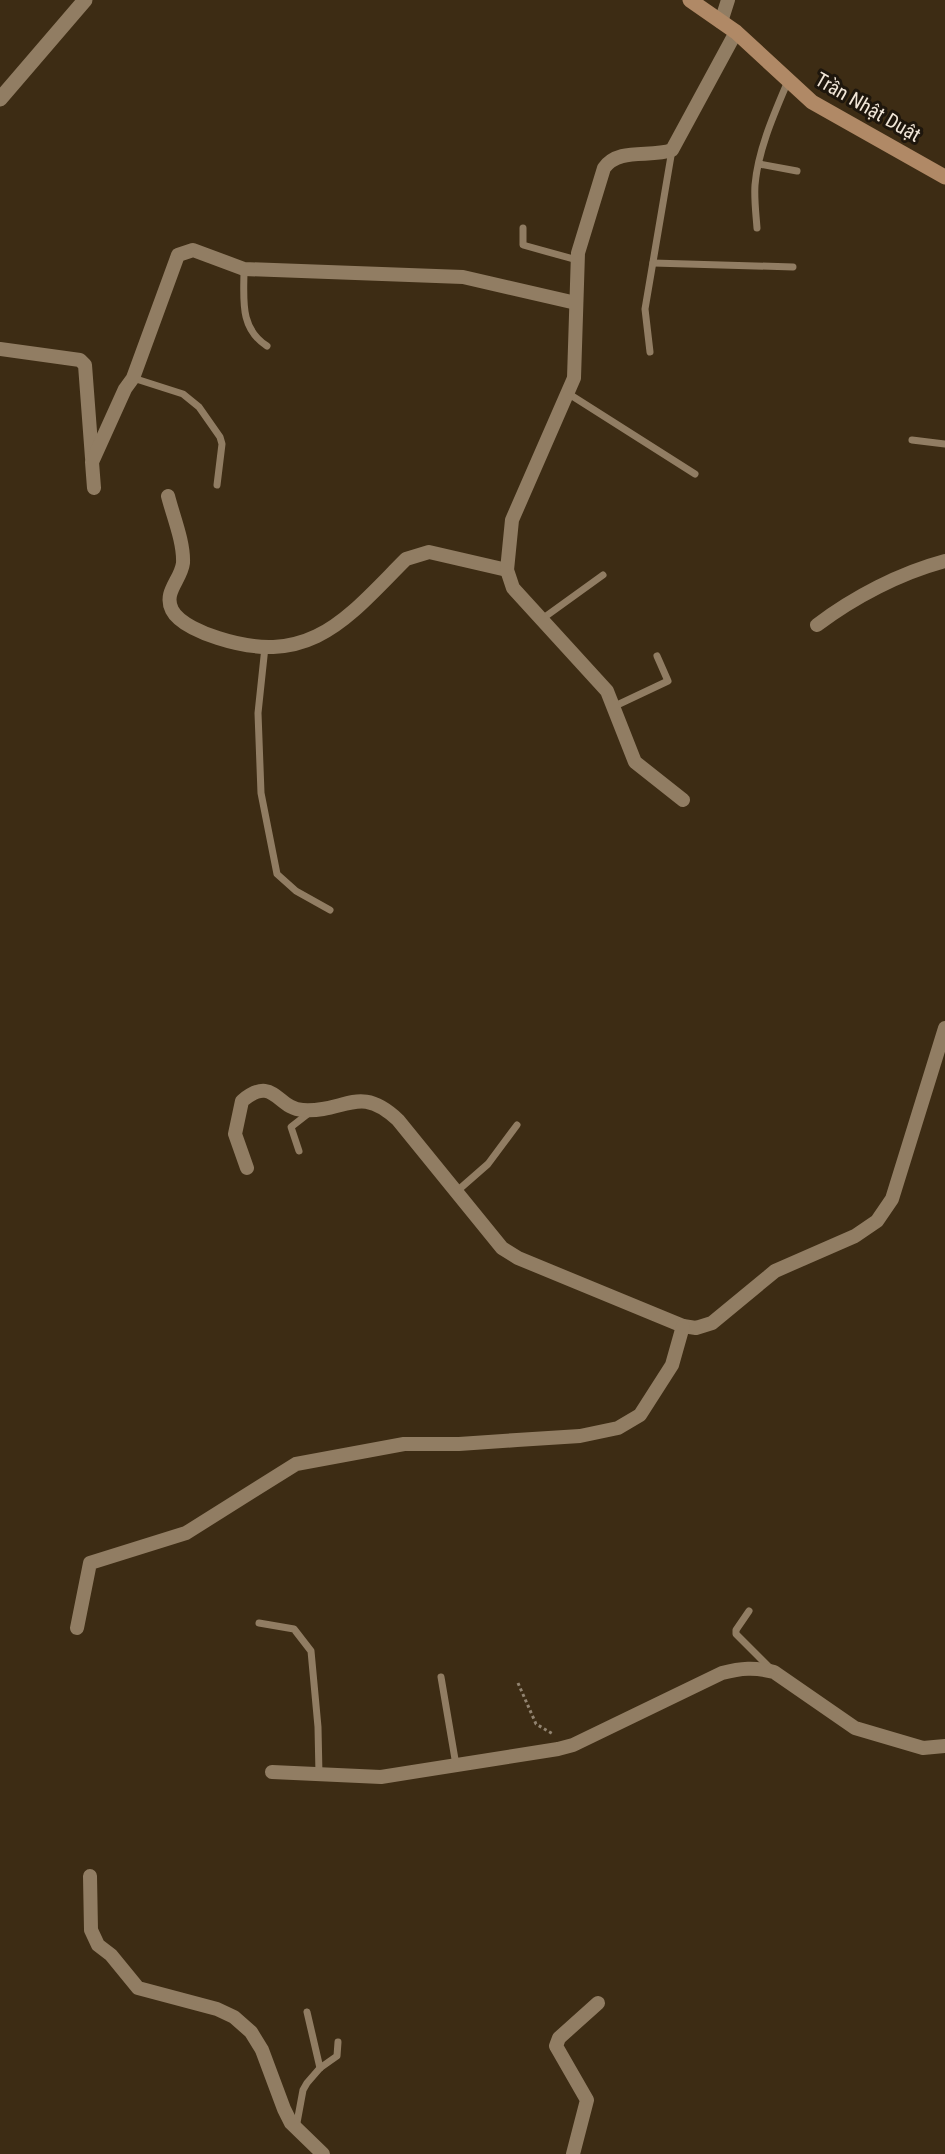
<svg xmlns="http://www.w3.org/2000/svg" width="945" height="2154" font-family="'Roboto Condensed',sans-serif">
  <style>
    .lines { fill: none; stroke-linecap: round; stroke-linejoin: round }
    .path { stroke: #928471; stroke-width: 3; stroke-dasharray: 3 3; stroke-linecap: butt }
    .service { stroke: #917d63; stroke-width: 7 }
    .minor { stroke: #917d63; stroke-width: 14 }
    .tertiary { stroke: #917d63; stroke-width: 15 }
    .secondary { stroke: #b08966; stroke-width: 15 }
    .labels { text-anchor: middle; stroke-width: 6; stroke-linejoin: round; paint-order: stroke }
    .street-label { font-size: 20px; fill: #f1e6d8; stroke: #1e160c }
  </style>
  <rect width="100%" height="100%" fill="#3d2c14"/>
  <g class="lines">
    <polyline class="path" points="518,1683 536,1724 553,1734"/>
    <g class="service">
      <polyline points="759,164 797,171"/>
      <polyline points="523,228 523,245 577,260"/>
      <path d="M757,228C756,214 754,199 755,185C758,150 774,114 788,81"/>
      <polyline points="653,263 793,267"/>
      <path d="M244,269C244,299 239,328 267,346"/>
      <polyline points="650,352 645,309 672,150"/>
      <polyline points="133,378 183,394 199,407 220,437 222,444 217,485"/>
      <polyline points="569,394 695,474"/>
      <polyline points="912,440 945,444"/>
      <polyline points="542,619 603,575"/>
      <polyline points="265,647 258,713 261,793 277,874 296,891 330,910"/>
      <polyline points="615,706 668,681 657,656"/>
      <polyline points="299,1151 291,1127 309,1113"/>
      <polyline points="456,1192 488,1164 517,1125"/>
      <polyline points="749,1611 736,1630 736,1634 770,1668"/>
      <polyline points="259,1623 294,1629 311,1651 318,1727 319,1775"/>
      <polyline points="441,1677 456,1765"/>
      <polyline points="307,2012 320,2068"/>
      <polyline points="296,2128 303,2090 307,2083 320,2068 337,2056 338,2042"/>
    </g>
    <g class="minor">
      <polyline points="721,22 728,0"/>
      <polyline points="0,349 80,360 85,365 92,458"/>
      <polyline points="94,488 92,462 125,389 133,378 178,255 193,250 244,269 463,277 576,303"/>
      <path d="M168,496C173,516 184,542 183,563C181,580 163,592 172,610C179,624 205,634 218,638C311,668 347,618 406,559L429,552L507,570"/>
      <path d="M817,625C854,597 900,573 945,561"/>
      <path d="M683,800L635,762L607,691L513,588L507,570L512,520L574,378L578,253L604,168C619,147 650,158 672,150L736,32"/>
      <path d="M247,1168L235,1134L242,1101C274,1074 277,1109 303,1110C345,1113 359,1083 398,1120L502,1248L518,1258L683,1326L696,1328L712,1323L775,1271L855,1236L877,1221L892,1199L945,1028"/>
      <polyline points="77,1628 90,1563 186,1533 296,1464 404,1444 459,1444 517,1440 580,1436 618,1428 640,1415 672,1365 683,1326"/>
      <path d="M272,1772L381,1777L558,1749L573,1745L722,1673C741,1668 755,1667 774,1672L855,1728L923,1748L945,1746"/>
      <polyline points="90,1876 91,1930 98,1945 111,1955 138,1988 217,2009 234,2017 251,2032 262,2050 284,2109 291,2123 323,2154"/>
      <polyline points="573,2154 587,2100 556,2046 559,2038 598,2003"/>
    </g>
    <polyline class="tertiary" points="0,99 85,0"/>
    <polyline class="secondary" points="690,0 736,32 812,102 945,177"/>
  </g>
  <g class="labels">
    <g class="street-label">
      <text transform="translate(868 107) rotate(30)" y="7">Trần Nhật Duật</text>
    </g>
  </g>
</svg>
